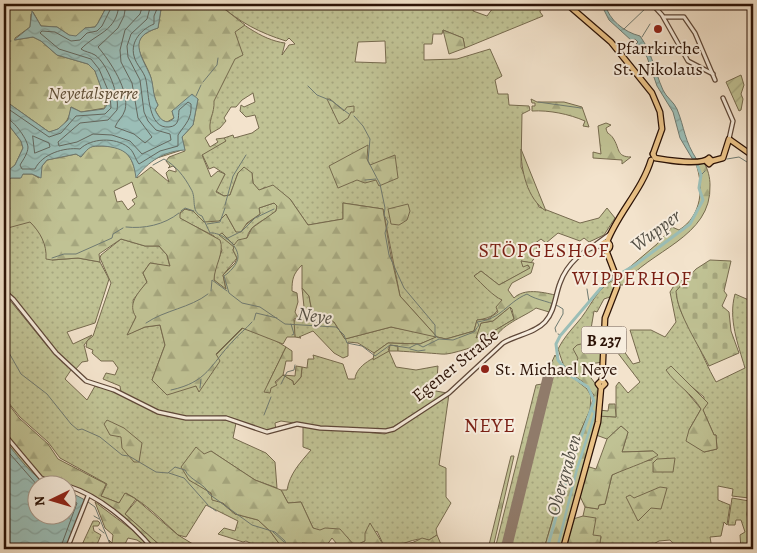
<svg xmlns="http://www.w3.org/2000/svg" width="757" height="553" font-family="Alegreya,serif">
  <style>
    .grass { fill: url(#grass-dots); stroke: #766a4e; fill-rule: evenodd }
    .forest { fill: url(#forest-firs); stroke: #766a4e; fill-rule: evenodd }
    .cemetery { fill: url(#cemetery-stones); stroke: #766a4e }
    .garden { fill: url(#garden-furrows); stroke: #766a4e }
    .water { fill: url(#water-waves); stroke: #6f7a71 }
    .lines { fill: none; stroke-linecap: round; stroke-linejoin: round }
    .shore { stroke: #64685f; stroke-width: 1 }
    .stream { stroke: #6f7a71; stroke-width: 1 }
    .canal { stroke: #9bbeb7; stroke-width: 2.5 }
    .river { stroke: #9bbeb7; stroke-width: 3 }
    .runway { stroke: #907b6a; stroke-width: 11 }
    .tertiary-casing { stroke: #5e4738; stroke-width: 5.5 }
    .primary-casing { stroke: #2c1307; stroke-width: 7 }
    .tertiary { stroke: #f7edde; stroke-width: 3 }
    .primary { stroke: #eac286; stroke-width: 4.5 }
    .poi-dot { fill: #8f2418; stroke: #f7edde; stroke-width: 2 }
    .labels { text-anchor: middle; stroke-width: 4; stroke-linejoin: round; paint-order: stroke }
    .shield { fill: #f7edde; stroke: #695448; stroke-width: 1 }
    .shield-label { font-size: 16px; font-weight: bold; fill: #2c1307 }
    .poi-label { font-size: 18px; fill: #2c1307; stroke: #f7edde }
    .park-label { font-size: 18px; font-style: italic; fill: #605038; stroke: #f7edde }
    .street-label { font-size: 18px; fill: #2c1307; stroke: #f7edde }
    .water-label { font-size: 19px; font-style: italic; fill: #534f45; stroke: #f7edde }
    .quarter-label { font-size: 20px; letter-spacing: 1px; fill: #7a1f14; stroke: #f7edde }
  </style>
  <defs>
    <pattern id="grass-dots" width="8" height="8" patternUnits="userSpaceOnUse" patternTransform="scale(1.25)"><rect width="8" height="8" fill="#c0c294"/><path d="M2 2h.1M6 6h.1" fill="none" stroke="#a5a67e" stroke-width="1.8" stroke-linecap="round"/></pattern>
    <pattern id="forest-firs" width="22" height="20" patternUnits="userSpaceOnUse" patternTransform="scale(1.25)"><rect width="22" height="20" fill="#c0c294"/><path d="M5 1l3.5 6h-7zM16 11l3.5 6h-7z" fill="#a5a67e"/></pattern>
    <pattern id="cemetery-stones" width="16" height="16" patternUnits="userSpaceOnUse" patternTransform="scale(1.25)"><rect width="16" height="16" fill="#c0c294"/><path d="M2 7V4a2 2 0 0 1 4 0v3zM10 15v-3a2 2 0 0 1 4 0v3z" fill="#a5a67e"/></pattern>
    <pattern id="garden-furrows" width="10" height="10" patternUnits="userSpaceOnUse" patternTransform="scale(1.25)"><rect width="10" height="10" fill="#c0c294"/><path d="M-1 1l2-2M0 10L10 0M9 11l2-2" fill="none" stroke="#a5a67e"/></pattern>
    <pattern id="water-waves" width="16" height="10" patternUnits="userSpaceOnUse" patternTransform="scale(1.25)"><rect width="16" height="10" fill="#9bbeb7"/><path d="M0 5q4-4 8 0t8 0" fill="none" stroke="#86a29c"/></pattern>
  </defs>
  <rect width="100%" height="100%" fill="#f3e3cc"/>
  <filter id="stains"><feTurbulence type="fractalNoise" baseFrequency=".004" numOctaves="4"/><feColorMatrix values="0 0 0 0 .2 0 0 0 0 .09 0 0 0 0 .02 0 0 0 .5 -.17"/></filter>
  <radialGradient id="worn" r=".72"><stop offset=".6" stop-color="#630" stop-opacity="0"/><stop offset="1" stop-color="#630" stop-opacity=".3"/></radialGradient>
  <g class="grass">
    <path d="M4,4H217C238,21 261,40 285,43L282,55L289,45L295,44L289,38L286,41C260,33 239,22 219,4H475L473,11L487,16L496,4L509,6L508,4H541L540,12L543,16L465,48L463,38L443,30L442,34H433L432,44H424V60L457,59L490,49L502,76L495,80L498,94H508L509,105L529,106L530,110L522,114L521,167L539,207L580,223L599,218L607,208L615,218L604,235L589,242L584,238L580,241L558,233L546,243L541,239L534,244L539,251L531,263L521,261L531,268L499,285L481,271L474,276C483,286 493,291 502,300C498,314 492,318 477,320L474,331L446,339L437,337L420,344L388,343L374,353L358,343L348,342V356L343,358L334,353L313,331L299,337L301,338L295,337L293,323L304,307L302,288L309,296L312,312L334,322L345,339L391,327L436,336L400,296L383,209L343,203V219L308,225L290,199L265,187L259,191L253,183L252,173H238L230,195L224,196L216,191L225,174L214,167L209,169L202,154L225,141L224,138L233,135L234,138L252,133L259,128L255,115L246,117L240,111L241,105L244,107L255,102L253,93L242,100L236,107H231L224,118L226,121L220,128L182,150L157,158L30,222L39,231L52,260L78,258L100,262L109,279L95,323L67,332L73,344L92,335L84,345L88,361L82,362L75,370L60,357L4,290ZM385,41L386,63L355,62L358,42Z"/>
    <path d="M274,203L277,206L276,211C267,220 249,224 247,238L234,245L222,234L221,235L234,247L233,250L237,258L223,275L226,290L214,280V272L222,250L214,236L179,218L180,213L185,209L193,211L197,215L226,214L236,232L260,214L259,208Z"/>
    <path d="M121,239L145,246H159L167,255L170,267L150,263L143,273L147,282L133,300L136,317L128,334L145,327L160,325L165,345L152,380L196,386L199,391L216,355L243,328L268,336L286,347L268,384L271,388L283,375L293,381L294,385L301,377L302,367L307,368L308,359H314L313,355L343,364L348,379H355C356,365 376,356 389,351L390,345L398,346V351H389L396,367L416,370L438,366L436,391L447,393L388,430L320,427L281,421L275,423L276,431L271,432L226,416L183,418L158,410L121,392L120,386L103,379L106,373L115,375L118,368L113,361H101L92,353L93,350L86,347L87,341L93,336L111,283L100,258L101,255Z"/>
    <path d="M679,278L683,282L677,291C676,309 688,323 695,339C702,353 708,368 716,382L745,368C738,344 728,319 735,294L751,301L753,297V479L749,498L732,496L733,489L718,486V500L730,505L727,525L724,522L721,536L710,537L712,549H678L670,540L659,541L644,549H599L601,537L593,536L583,516L585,507L598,509L599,505L605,504L612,475L639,462L652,460L653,451L622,452L628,432L621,426L607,439L596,435L601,416L616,417V386L619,382L628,393L640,382L614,348V331L618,330L621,347L633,364L640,362L630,330H651L665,337L676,322L670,292ZM686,382L704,397L703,410L714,435H716L717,449L704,452L689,430L701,409L686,391Z"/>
    <path d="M615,279V289H613L610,297L604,299L597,312L594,311L591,329L593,348H585V343L572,374L563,364L558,349C563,339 570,331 577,323C590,309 596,288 615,279Z"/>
    <path d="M4,293L48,347L71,370L65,379L87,400L95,386C121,391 141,409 167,416C190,422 214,415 236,423L233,438L266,453L275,462L277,488L255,480L211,451L189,480L200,485L235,514L258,520L270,531L283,549H262L246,541L243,542L218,534L224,528L235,531L238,521L206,505L186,537L178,535L201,549H164L125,514L137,500L178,535C162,520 145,503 126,493L119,503L101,496L107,484L60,458L48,442L20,417L4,397Z"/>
    <polygon points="510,307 514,319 489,334 475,338 481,323 493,321"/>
    <polygon points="555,355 566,372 587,389 591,396 590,410 574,446 544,549 495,549 536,385 542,384"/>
    <path d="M449,394L439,465L446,468V497L451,503L436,529L437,535L429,540C414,535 400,549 384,546L377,531L365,541L355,546L313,528L301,502L288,503L281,490H287C290,473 300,463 311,450L303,447V426L385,434Z"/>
    <polygon points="732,498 749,501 747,514 749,528 753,527 753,549 741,549 740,535 745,532 741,520 736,520 735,525 728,525"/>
    <polygon points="93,521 98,521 100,523 98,526 93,526 94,531 101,535 95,549 80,549"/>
  </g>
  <g class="forest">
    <path d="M4,4H108L98,23L95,27L85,28L78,36L72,37L57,27L41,26L33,12L31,14L30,27L15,38V40L33,37L41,41L57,55L88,64L95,71L105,97V108L81,112L71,107C70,120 62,130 49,132L4,100Z"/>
    <path d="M166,4H218L245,25L235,32L243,55L235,59L214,101C215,113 207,122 211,133L205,138L210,147L218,142L216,139L224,138L226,141L202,155L211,177L218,171L225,174L216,192L224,196L230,195L238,173L244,167L252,173L253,183L259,190L273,185L290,199L308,225L343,219V203L383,209L390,251L400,296L437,337L446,339L474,331L477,320L488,319L498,312L496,307L502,300C493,296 482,284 474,276L481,271L499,285L530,268L528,265L523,267L521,261L534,263L531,273L512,283L508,290L514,298C524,288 542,292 555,295L549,312L536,308C524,317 499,325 494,341C481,343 451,356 441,354C430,353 413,352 398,351V346L390,345L388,348L389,351L373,360L374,353L388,343L420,344L436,337L391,327L345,339L334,322L312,312L309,296L302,288V265C293,274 292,279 292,291L297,293L298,302L295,312L298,318L294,319L295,337H287L283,344L242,328L216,354L220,361L199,392L196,386L167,395L152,380L165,345L160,325L145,327L127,335L136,317C127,304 138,293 147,282L143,273L150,263L170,266L167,255L159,246H145L121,239L99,254L100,262L78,258L52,260L46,259C47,244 40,232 30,222L4,229V183L11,178H20L22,174H32L39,178L42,166L47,160L76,154L81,157C90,145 90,146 104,146C127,147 132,156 137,178L151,167L169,182L166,173L169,170L176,172V169L173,166L168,168L170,166L166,161L169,157L185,151L182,137L193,125L198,99L172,111L174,118L167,122L161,120L155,110L158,105C153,96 153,87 151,78C146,59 122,39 158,28L161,9ZM132,182L137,197L132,200L135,204L128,210L122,201L117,202L114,191ZM274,203L277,206L276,211L252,228L247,238L238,240L234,245L222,233L219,235L234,247L233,250L237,258L235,263L223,275L226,289L214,280C214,267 225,252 220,240L180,218V213L185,209L193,211L204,222L219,221L226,214L236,232H241L247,223L260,214L259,208ZM510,307L512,309L514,319L489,334L476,338L481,323L493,321Z"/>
    <polygon points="443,30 463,38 465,48 449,54"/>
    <polygon points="327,99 330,99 344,111 347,107 354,106 354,112 351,112 348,118 339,124"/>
    <path d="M531,99L537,102H564L582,107L589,127L583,126L585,121C569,114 549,110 532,111V106H535V103H532Z"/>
    <polygon points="4,119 21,141 23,148 15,165 4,174"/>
    <path d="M606,123L611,125L606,128C607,135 610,133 613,138C620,148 616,157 631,157L622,164V160L593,158V152L601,154L598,126Z"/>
    <polygon points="368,145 367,159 370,165 395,155 398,178 379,186 376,180 365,183 357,180 338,188 329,166"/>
    <path d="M521,149L546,211C527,199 521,170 521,149Z"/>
    <path d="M704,163C708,169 710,178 710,185C712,238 649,250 623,285H619L618,277L657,244L672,227L679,230C702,216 704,187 696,164Z"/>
    <polygon points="408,204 410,211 407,220 399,225 391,224 388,209"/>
    <polygon points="585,343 585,348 593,348 603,355 603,362 590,364 591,378 600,390 599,410 608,411 609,404 615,404 616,417 598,416 561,549 544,549 574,446 590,410 594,395 583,382 572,374 578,358 573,349 577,345"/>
    <polygon points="286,347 292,351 292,361 286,361 283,375 295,376 296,366 302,367 301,377 294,385 293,381 283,375 275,382 277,385 271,388 270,393 264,392"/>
    <path d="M671,366L708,403L703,410L714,435H716L717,449L704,452L686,441L689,430L701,409C692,393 676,385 666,370Z"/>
    <path d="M4,398L19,418L48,444L58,459L106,484L101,496L119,503L125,493L136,499L125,514L164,549H155C131,523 103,505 73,487L70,492L68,491V486C33,485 24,464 4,440Z"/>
    <polygon points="107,420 124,428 142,443 139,462 134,462 122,448 121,437 110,435 104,424"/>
    <path d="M621,426L628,432L622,452L653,451L658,455C652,460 623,470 612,475L605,504L599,505L598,509L585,507L579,494L586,466L596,469L607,439Z"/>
    <path d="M196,447L204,454L211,451L255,480L281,490L288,503L301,502L313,528L320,530L325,528L340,529L355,546L365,541V533L370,523L384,546C396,548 412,544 422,538L429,540L437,535L443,549H341L332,538L324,549H309L315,547L314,544L302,543L301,549H283L270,531L258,520L235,514L223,503L212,500L211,493L189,480L181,467Z"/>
    <polygon points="511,456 514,456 493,548 488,549"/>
    <polygon points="675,458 673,472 653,472 653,463 657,459"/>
    <polygon points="660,487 667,488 661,509 651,508 638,521 626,497 630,495 634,498"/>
    <polygon points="95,502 131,529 151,549 141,548 143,544 137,540 128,538 125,544 113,545 115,549 111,549 109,540 112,543 113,535 105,528"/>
    <polygon points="583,516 596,518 593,535 601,536 599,549 565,549 573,519"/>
  </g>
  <path class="cemetery" d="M710,260L731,261L724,291L727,295L722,306L729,312L731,331L739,353L709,366C699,346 677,313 676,291L696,269Z"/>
  <polygon class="garden" points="741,75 744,85 741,94 743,99 741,110 739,111 726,82"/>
  <g class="water">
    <path d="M108,4H166L161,9L158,28C127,37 141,55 150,75C154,84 152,95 158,105L155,110C159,118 166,127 174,118L172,111L192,94L198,99L193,125L182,137L185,150C165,151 148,161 136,178C133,155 126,148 103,146C90,146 90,146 81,157L76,154L47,160L42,166L41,178L32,174H23L21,178H11L4,183V174L15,165L23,148L21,141L4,119V100L49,132L58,129L68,120L71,107L81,112L104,109L107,105L95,71L88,64L57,55L41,41L33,37L14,40L30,27L32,11L41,26L57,27L69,35L76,36L85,28L95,27L98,23Z"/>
    <path d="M601,4H605C609,20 624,32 640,36C653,54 654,70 663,90C666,97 674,102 677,109C685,129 684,140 697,160H693L680,138L673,112L657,86L647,57L636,44L638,42L635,39L632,41L609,20Z"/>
    <path d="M4,440C19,456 30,477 52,485L38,486V516H68V491L85,500L65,549H4Z"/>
  </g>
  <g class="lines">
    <g class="shore">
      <path d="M119,4C117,32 96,33 81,49C85,52 90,52 95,55C107,63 120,96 117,110L108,120L80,123L58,142L59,146L77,142L93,134L112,135L130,141L142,154L171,140L170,134L156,130L148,121L144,112L140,80L128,57L127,46L131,34L147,19L151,4"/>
      <path d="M126,4L124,16L118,28L98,47C110,61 130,91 125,110C123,117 117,121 115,127L134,134L145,143L152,137L138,118L132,83L121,62L120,50L125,30L140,14L143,4"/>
      <polyline points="4,106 49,137 61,133 76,116 105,114 111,108 110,95 99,69 91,59 59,49 40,33 42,31 55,32 71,41 80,40 87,33 97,31 102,26 113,4"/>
      <path d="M4,117C12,118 27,138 28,147C28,153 23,160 20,165L22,169H35C42,154 64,147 80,149C91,138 115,137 128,147C134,151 135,159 139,164L160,151L178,146V135C186,123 192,119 191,104L188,102L179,110C178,117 180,126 169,127C148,129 149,94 146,80C144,71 136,65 134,56C130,41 142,29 154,24V16L159,4"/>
      <polygon points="33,136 49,143 50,147 35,153"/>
      <polyline points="4,447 38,486"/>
      <polyline points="60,549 77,503 68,497"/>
    </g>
    <g class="stream">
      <polyline points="31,4 32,7"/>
      <polyline points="624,29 647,7"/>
      <polyline points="642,37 650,24"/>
      <polyline points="4,42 11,41"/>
      <polyline points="203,82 217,65 218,58"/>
      <polyline points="308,86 317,95 332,101 349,114"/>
      <polyline points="196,96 201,85"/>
      <polyline points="538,102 581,108"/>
      <polyline points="354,116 363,126 370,139 368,161 380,184 385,208 384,215 388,222 385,233 389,255 404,288 435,325 435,336 438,338"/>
      <polyline points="727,159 739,157 747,162 753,160"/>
      <path d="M153,165L164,159C176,166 184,176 191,189C197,198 190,212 202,216L210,233C221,232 238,244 238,257C238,264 229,273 224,276L229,293L242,303L260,307L285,324L336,327L344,335L347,343L362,346L375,356L390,345L409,348L417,344L423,347L439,339L453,340L474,332L479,325L477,322C502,319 506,303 527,294C537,301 552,301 563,309V314L555,328L556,332"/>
      <polyline points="701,175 705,171"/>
      <polyline points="365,180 376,179"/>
      <polyline points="5,182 7,183"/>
      <polyline points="4,201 4,189 8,185"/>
      <polyline points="225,205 233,176 246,155"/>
      <polyline points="181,211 185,208 194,211"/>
      <polyline points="207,224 220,222 225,208"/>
      <path d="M126,227C144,229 164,225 179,213"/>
      <polyline points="226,239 242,231 255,218 274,209"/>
      <polyline points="52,258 64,254 76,254 112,238 113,234 123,228"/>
      <polyline points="587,289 589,302"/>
      <polyline points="211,291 212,280 227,291"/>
      <polyline points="254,320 256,313 277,318"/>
      <path d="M146,323C165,310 190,308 208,294"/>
      <polyline points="291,324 294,334 292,335"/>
      <polyline points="558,334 561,335"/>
      <polyline points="4,344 21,374 47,394 71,424 78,430 82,429 100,437 122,455 128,456"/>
      <polyline points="410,349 418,351 425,350"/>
      <polyline points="281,384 287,372 294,370 295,365"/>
      <polyline points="200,388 201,379"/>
      <path d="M171,390C208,382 210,365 233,341C239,334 246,329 252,322"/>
      <polyline points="264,415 271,397"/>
      <path d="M129,456L156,472L168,473L175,467L185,470C190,481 205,483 209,494L252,525L275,532L285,541L286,549"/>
      <polyline points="169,473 184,478 208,505"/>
      <polyline points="88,502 95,507 112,549"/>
      <polyline points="209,506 216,511"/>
      <polyline points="94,516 99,519"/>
      <polyline points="99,529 104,533"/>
      <polyline points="273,532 284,542"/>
    </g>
    <polyline class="canal" points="557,549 577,469 595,413 592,410"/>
    <polyline class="river" points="547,549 569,471 594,401 588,387 571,376 558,360 556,344 560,336 606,282 635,265 690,224 703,200 699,188 701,175 696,161"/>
    <polyline class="runway" points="506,549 549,374"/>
    <defs>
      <g id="tertiary">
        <polyline points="652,4 662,15 688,61 713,74"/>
        <polyline points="664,17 684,17 695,33 715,80"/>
        <polyline points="723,98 733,121 729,139"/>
        <polyline points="595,245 610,234"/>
        <path d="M4,291L13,299L56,353L86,381L114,390L158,412L186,418H226L267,432L297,424L320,428L386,431L394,429L449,393L503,343C516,335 535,333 545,322C555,311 555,296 560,283C566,266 584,246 602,246"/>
        <polyline points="4,434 41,478 64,486"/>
        <path d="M68,486C100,496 132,524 153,549"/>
        <polyline points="67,549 88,496"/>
      </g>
      <g id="primary">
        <polyline points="567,4 611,42 652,93 660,112 662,129 653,154"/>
        <path d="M653,154L655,158C667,160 701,166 709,158L712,161L709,164L706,161"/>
        <polyline points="712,161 723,158 729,139 753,156"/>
        <circle cx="606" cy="246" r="4"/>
        <path d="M607,242C618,213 642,190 651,160"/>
        <polyline points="602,380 605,318 617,287 616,276 606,250"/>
        <polyline points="563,549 598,422 601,388 598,384 602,380 605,384 601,388"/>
      </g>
    </defs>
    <use href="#tertiary" class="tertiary-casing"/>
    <use href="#primary" class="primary-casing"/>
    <use href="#tertiary" class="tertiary"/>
    <use href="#primary" class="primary"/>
  </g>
  <g class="poi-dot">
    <circle cx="658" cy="29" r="5"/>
    <circle cx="485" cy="369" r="5"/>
  </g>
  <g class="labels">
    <rect class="shield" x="581.5" y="326.5" width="45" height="27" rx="4"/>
    <g class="shield-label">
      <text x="604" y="346">B 237</text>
    </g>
    <g class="poi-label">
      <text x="658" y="54">Pfarrkirche<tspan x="658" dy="21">St. Nikolaus</tspan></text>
      <text x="495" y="375" text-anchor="start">St. Michael Neye</text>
    </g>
    <g class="park-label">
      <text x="93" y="99">Neyetalsperre</text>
    </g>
    <g class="street-label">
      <text transform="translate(455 365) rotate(-39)" y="6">Egener Straße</text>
    </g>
    <g class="water-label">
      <text transform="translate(655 230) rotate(-37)" y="7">Wupper</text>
      <text transform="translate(315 315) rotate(8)" y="7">Neye</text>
      <text transform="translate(563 475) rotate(-74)" y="7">Obergraben</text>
    </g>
    <g class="quarter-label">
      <text x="544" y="257">STÖPGESHOF</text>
      <text x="632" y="285">WIPPERHOF</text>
      <text x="490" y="432">NEYE</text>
    </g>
  </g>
  <rect width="757" height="553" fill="none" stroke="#f3e3cc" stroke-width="20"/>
  <rect x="5" y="5" width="747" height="543" fill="none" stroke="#2c1307" stroke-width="2.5"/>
  <rect x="10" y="10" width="737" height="533" fill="none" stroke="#2c1307"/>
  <g transform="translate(52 500) rotate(265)"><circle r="24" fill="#f7edde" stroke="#a69688"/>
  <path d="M0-4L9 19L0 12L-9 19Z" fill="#8f2418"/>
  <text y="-8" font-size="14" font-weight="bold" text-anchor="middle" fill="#2c1307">N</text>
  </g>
  <rect width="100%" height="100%" filter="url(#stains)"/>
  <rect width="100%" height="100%" fill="url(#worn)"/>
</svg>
